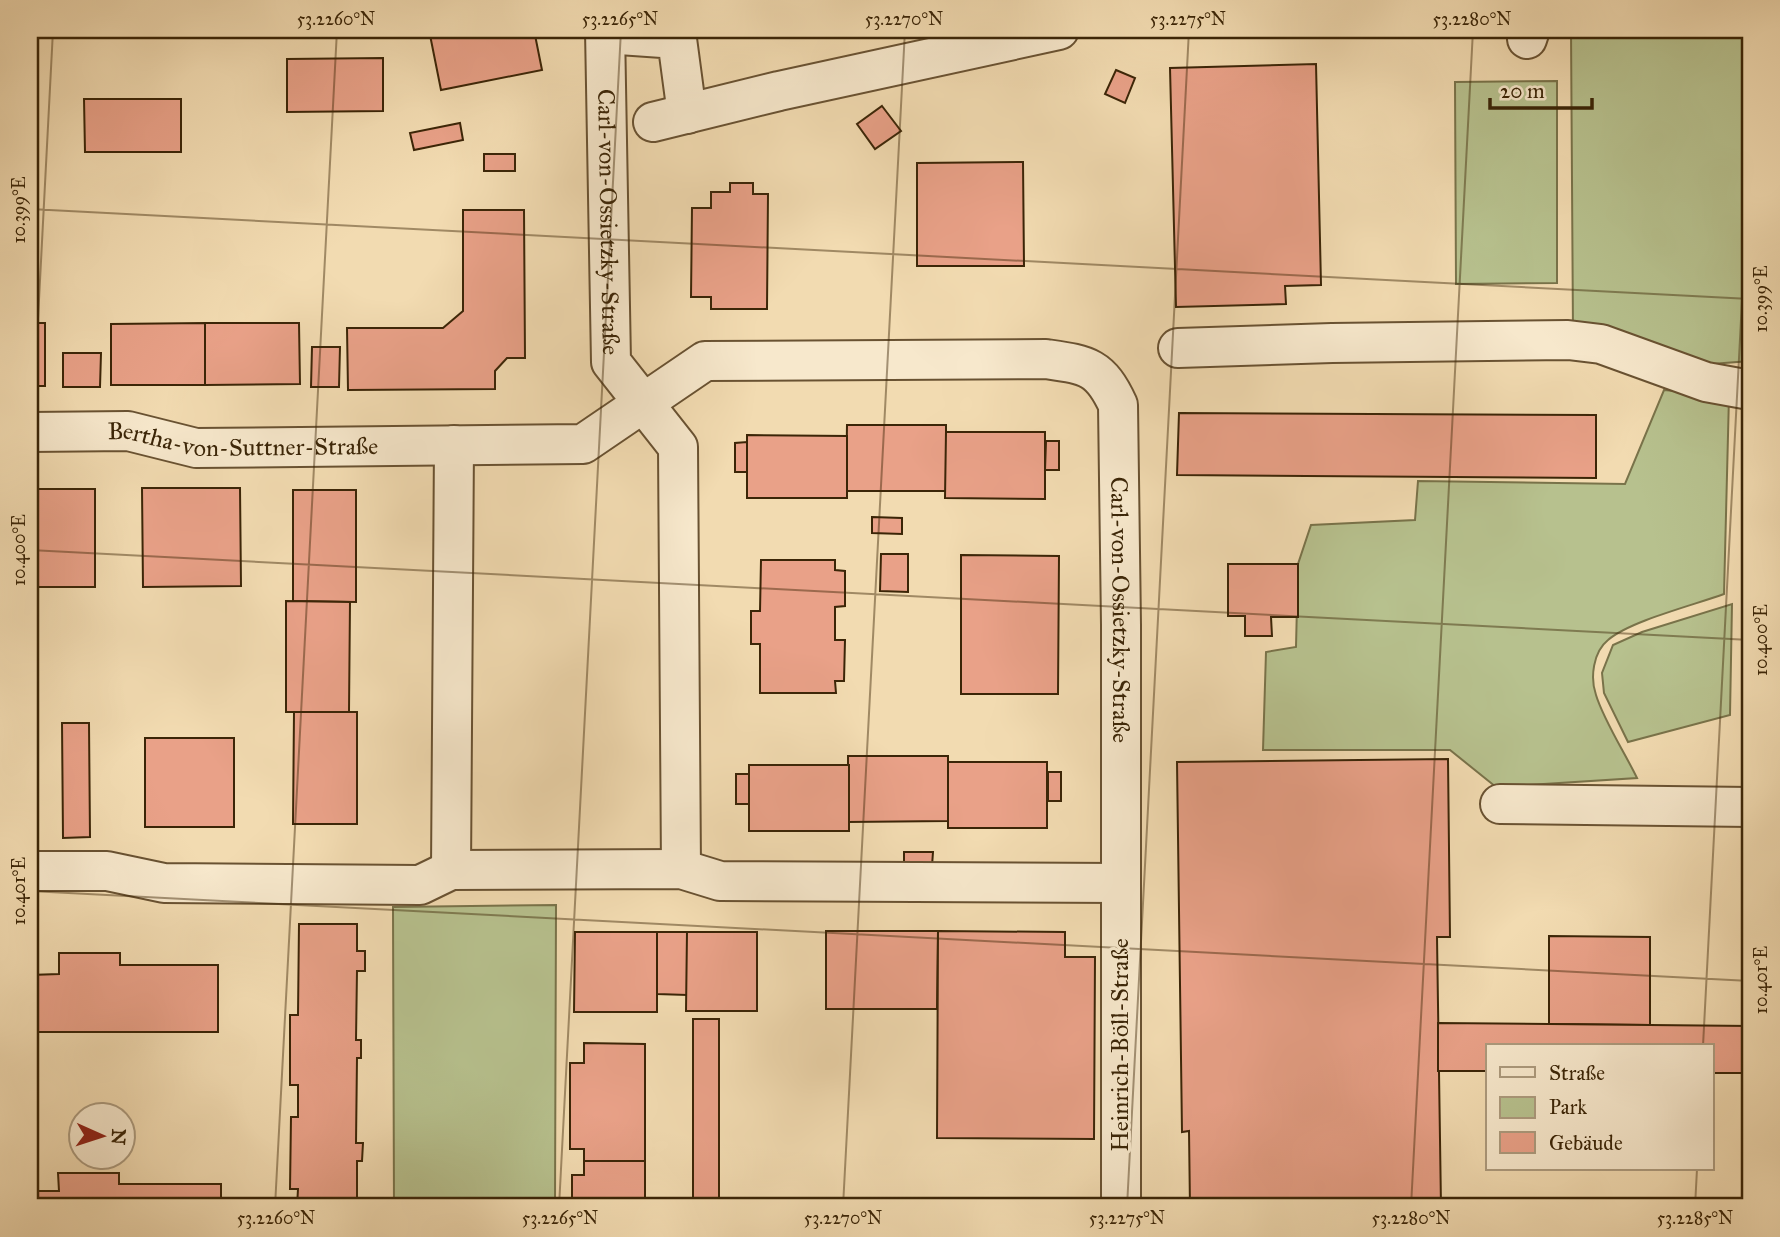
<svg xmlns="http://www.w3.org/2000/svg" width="1780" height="1237" font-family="'IM FELL Great Primer',serif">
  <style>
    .green { fill: #b7c18e; stroke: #79734a; stroke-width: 2 }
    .building { fill: #e9a188; stroke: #3b2507; stroke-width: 2 }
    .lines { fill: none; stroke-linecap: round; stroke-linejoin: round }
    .minor-casing { stroke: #695232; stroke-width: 42 }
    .minor { stroke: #f7e8cc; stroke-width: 38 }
    .ticks { fill: none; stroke: #3b2507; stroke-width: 2; stroke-opacity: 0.45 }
    .labels { text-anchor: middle; stroke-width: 6; stroke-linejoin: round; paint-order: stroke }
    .street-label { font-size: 24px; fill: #3b2507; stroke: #f7e8cc }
    .neatline { fill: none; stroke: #3b2507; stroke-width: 2.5 }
    .ticks-label { font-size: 18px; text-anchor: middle; fill: #3b2507 }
  </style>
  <rect width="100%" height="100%" fill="#f2dbb1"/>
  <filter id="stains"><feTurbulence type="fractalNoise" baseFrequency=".00286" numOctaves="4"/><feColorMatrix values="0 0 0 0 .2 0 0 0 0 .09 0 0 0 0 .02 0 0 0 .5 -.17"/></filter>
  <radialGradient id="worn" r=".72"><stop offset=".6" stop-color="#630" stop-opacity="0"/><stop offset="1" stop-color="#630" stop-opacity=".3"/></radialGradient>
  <g class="green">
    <polygon points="1571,30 1750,30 1750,361 1711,364 1573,332"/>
    <polygon points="1557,81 1557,283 1456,284 1455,82"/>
    <path d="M1664,390L1729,396L1724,594C1694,605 1630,621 1608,640C1593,652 1590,678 1596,695C1604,721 1625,753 1637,778L1496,787L1450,750H1263L1266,652L1296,647L1298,564L1311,525L1415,520L1418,481L1625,484Z"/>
    <polygon points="1732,604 1730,715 1628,742 1604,693 1602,673 1613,645 1642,632"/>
    <polygon points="556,905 555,1207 394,1207 393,907"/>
  </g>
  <g class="building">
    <polygon points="429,30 534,30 542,70 441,90"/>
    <polygon points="383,58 383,111 287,112 287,59"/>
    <polygon points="1316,64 1321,285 1285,286 1286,304 1176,307 1170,68"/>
    <polygon points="1116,70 1135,78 1125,103 1105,94"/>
    <polygon points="84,99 181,99 181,152 85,152"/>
    <polygon points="882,106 901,131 875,149 857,124"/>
    <polygon points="460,123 463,140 414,150 410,133"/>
    <rect x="484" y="154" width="31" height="17"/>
    <polygon points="1023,162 1024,266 917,266 917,163"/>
    <polygon points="730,183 753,183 753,194 768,194 767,309 711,309 711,297 691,297 692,208 711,208 711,192 730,192"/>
    <polygon points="463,210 524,210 525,358 507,358 495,371 495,389 348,390 347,328 443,328 463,311"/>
    <rect x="30" y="323" width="15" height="63"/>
    <polygon points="205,323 299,323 300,384 205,385"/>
    <polygon points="205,323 205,385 111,385 111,324"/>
    <polygon points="312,347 340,347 339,387 311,387"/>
    <polygon points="63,353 101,353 100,387 63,387"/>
    <polygon points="1179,413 1596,415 1596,478 1177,475"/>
    <polygon points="847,425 946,425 946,491 846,491"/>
    <polygon points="946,432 1045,432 1045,499 945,498"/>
    <polygon points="747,435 847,436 847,498 747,498"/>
    <polygon points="1046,441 1059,441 1059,470 1045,470"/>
    <polygon points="747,442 747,472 735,472 735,443"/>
    <polygon points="142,488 240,488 241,586 143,587"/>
    <rect x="30" y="489" width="65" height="98"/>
    <polygon points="293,490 356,490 356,602 293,601"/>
    <polygon points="872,517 902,518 902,534 872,533"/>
    <polygon points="881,554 908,554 908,592 880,591"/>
    <polygon points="961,555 1059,556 1058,694 961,694"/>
    <polygon points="761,560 835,560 835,570 845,571 845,606 835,607 835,640 845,640 844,681 835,681 836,693 760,693 760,644 751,644 751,611 760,611"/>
    <polygon points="1228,564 1298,564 1298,617 1271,617 1272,636 1245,636 1245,616 1228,616"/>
    <polygon points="286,601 350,602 349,712 286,712"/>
    <polygon points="294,712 357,712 357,824 293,824"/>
    <polygon points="62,723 89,723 90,837 63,838"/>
    <rect x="145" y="738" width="89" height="89"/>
    <polygon points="848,756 948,756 948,821 848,822"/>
    <polygon points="1448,759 1450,937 1437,937 1441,1207 1190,1207 1189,1131 1182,1132 1177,762"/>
    <rect x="948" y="762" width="99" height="66"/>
    <rect x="749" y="765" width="100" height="66"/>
    <rect x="1048" y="772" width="13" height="29"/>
    <rect x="736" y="774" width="13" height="30"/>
    <polygon points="904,852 933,852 932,866 904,866"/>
    <polygon points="1750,872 1750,1026 1748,1026"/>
    <polygon points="299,924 357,924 357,951 365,951 365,971 357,971 356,1040 361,1040 361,1058 357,1058 356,1143 363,1143 362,1161 357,1161 357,1207 297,1207 298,1189 290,1189 291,1117 298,1117 298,1085 290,1085 290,1015 298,1015"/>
    <polygon points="826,931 938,931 937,1009 826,1009"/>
    <polygon points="938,931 1065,932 1065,957 1095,957 1094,1139 937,1138"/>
    <polygon points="575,932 657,932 657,1012 574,1012"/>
    <polygon points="657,932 687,932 687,995 657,994"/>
    <polygon points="687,932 757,932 757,1011 686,1011"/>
    <polygon points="1549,936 1650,937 1650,1025 1549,1024"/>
    <polygon points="59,953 120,953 120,965 218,965 218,1032 30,1032 30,975 59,974"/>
    <rect x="693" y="1019" width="26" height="188"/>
    <polygon points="1438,1023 1750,1026 1750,1073 1712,1073 1712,1046 1488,1046 1488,1071 1438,1071"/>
    <polygon points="584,1043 645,1044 645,1161 584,1161 584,1149 570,1149 570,1063 584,1063"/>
    <polygon points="584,1161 645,1161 645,1207 572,1207 572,1175 584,1175"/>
    <polygon points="58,1173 119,1173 119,1184 221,1184 221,1207 30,1207 30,1191 59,1191"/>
    <rect x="758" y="1206" width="126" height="1"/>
  </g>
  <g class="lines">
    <defs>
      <g id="minor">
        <path id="s1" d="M605,30L611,362L678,447L681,869"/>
        <polyline points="605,34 677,39 687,114"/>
        <polyline points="1527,39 1530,30"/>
        <polyline points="653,122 779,91 1059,30"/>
        <polyline points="1178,348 1332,343 1568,340 1601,344 1706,382 1750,390"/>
        <path id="s2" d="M30,432L128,431L196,448L583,444L705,361L1046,359C1087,365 1100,366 1118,405L1121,625V1207"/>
        <polyline points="1500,804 1750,807"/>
        <polyline points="451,870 454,445"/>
        <polyline points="30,871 107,871 164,883 420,885 451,870 681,869 720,881 1120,883"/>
      </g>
    </defs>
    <use href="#minor" class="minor-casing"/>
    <use href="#minor" class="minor"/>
  </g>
  <path class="ticks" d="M30,209L1750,299M30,473L53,30M30,550L1750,640M30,891L1750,981M1703,1046L1750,148M275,1207L337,30M559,1207L621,30M843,1207L905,30M1127,1207L1189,30M1411,1207L1473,30M1695,1207L1697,1169"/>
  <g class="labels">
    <g class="street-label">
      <text dy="8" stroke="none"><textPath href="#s1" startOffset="192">Carl-von-Ossietzky-Straße</textPath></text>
      <text dy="8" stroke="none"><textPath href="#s2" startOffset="214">Bertha-von-Suttner-Straße</textPath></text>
      <text dy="8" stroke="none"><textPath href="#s2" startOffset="1340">Carl-von-Ossietzky-Straße</textPath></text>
      <text transform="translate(1120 1045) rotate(-90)" y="8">Heinrich-Böll-Straße</text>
    </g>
  </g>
  <rect width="1780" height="1237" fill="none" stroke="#f2dbb1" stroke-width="77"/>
  <rect x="1486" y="1044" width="228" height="126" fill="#f7e8cc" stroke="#ac9a7d" stroke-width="2"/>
  <rect x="1500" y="1067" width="35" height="10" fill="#f7e8cc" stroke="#ac9a7d" stroke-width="2"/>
  <text x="1549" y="1080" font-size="21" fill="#3b2507">Straße</text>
  <rect x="1500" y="1097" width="35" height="21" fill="#b7c18e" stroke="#ac9a7d" stroke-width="2"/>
  <text x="1549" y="1114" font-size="21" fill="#3b2507">Park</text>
  <rect x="1500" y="1132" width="35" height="21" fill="#e9a188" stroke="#ac9a7d" stroke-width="2"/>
  <text x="1549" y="1150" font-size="21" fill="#3b2507">Gebäude</text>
  <g transform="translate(102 1136) rotate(93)"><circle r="33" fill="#f7e8cc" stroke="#ac9a7d" stroke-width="2"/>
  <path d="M0-5L12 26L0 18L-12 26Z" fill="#8f2418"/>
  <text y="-10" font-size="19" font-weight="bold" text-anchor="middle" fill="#3b2507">N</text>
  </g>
  <path d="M1490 98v10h102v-10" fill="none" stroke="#3b2507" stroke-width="3.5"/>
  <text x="1500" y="98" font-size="21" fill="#3b2507" stroke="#f7e8cc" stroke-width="5" paint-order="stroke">20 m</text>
  <rect x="38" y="38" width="1704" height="1160" class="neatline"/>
  <g class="ticks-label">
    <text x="336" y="25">53.2260°N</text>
    <text x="620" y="25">53.2265°N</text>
    <text x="904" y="25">53.2270°N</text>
    <text x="1188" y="25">53.2275°N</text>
    <text x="1472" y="25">53.2280°N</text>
    <text transform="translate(19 210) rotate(-90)" y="6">10.399°E</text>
    <text transform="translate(1761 299) rotate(-90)" y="6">10.399°E</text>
    <text transform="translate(19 550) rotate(-90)" y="6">10.400°E</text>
    <text transform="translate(1761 640) rotate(-90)" y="6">10.400°E</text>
    <text transform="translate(19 891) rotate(-90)" y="6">10.401°E</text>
    <text transform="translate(1761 980) rotate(-90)" y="6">10.401°E</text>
    <text x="276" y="1224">53.2260°N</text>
    <text x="560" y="1224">53.2265°N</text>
    <text x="843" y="1224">53.2270°N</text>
    <text x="1127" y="1224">53.2275°N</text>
    <text x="1411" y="1224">53.2280°N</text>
    <text x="1695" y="1224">53.2285°N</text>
  </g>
  <rect width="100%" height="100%" filter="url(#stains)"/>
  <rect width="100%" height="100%" fill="url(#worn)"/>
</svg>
